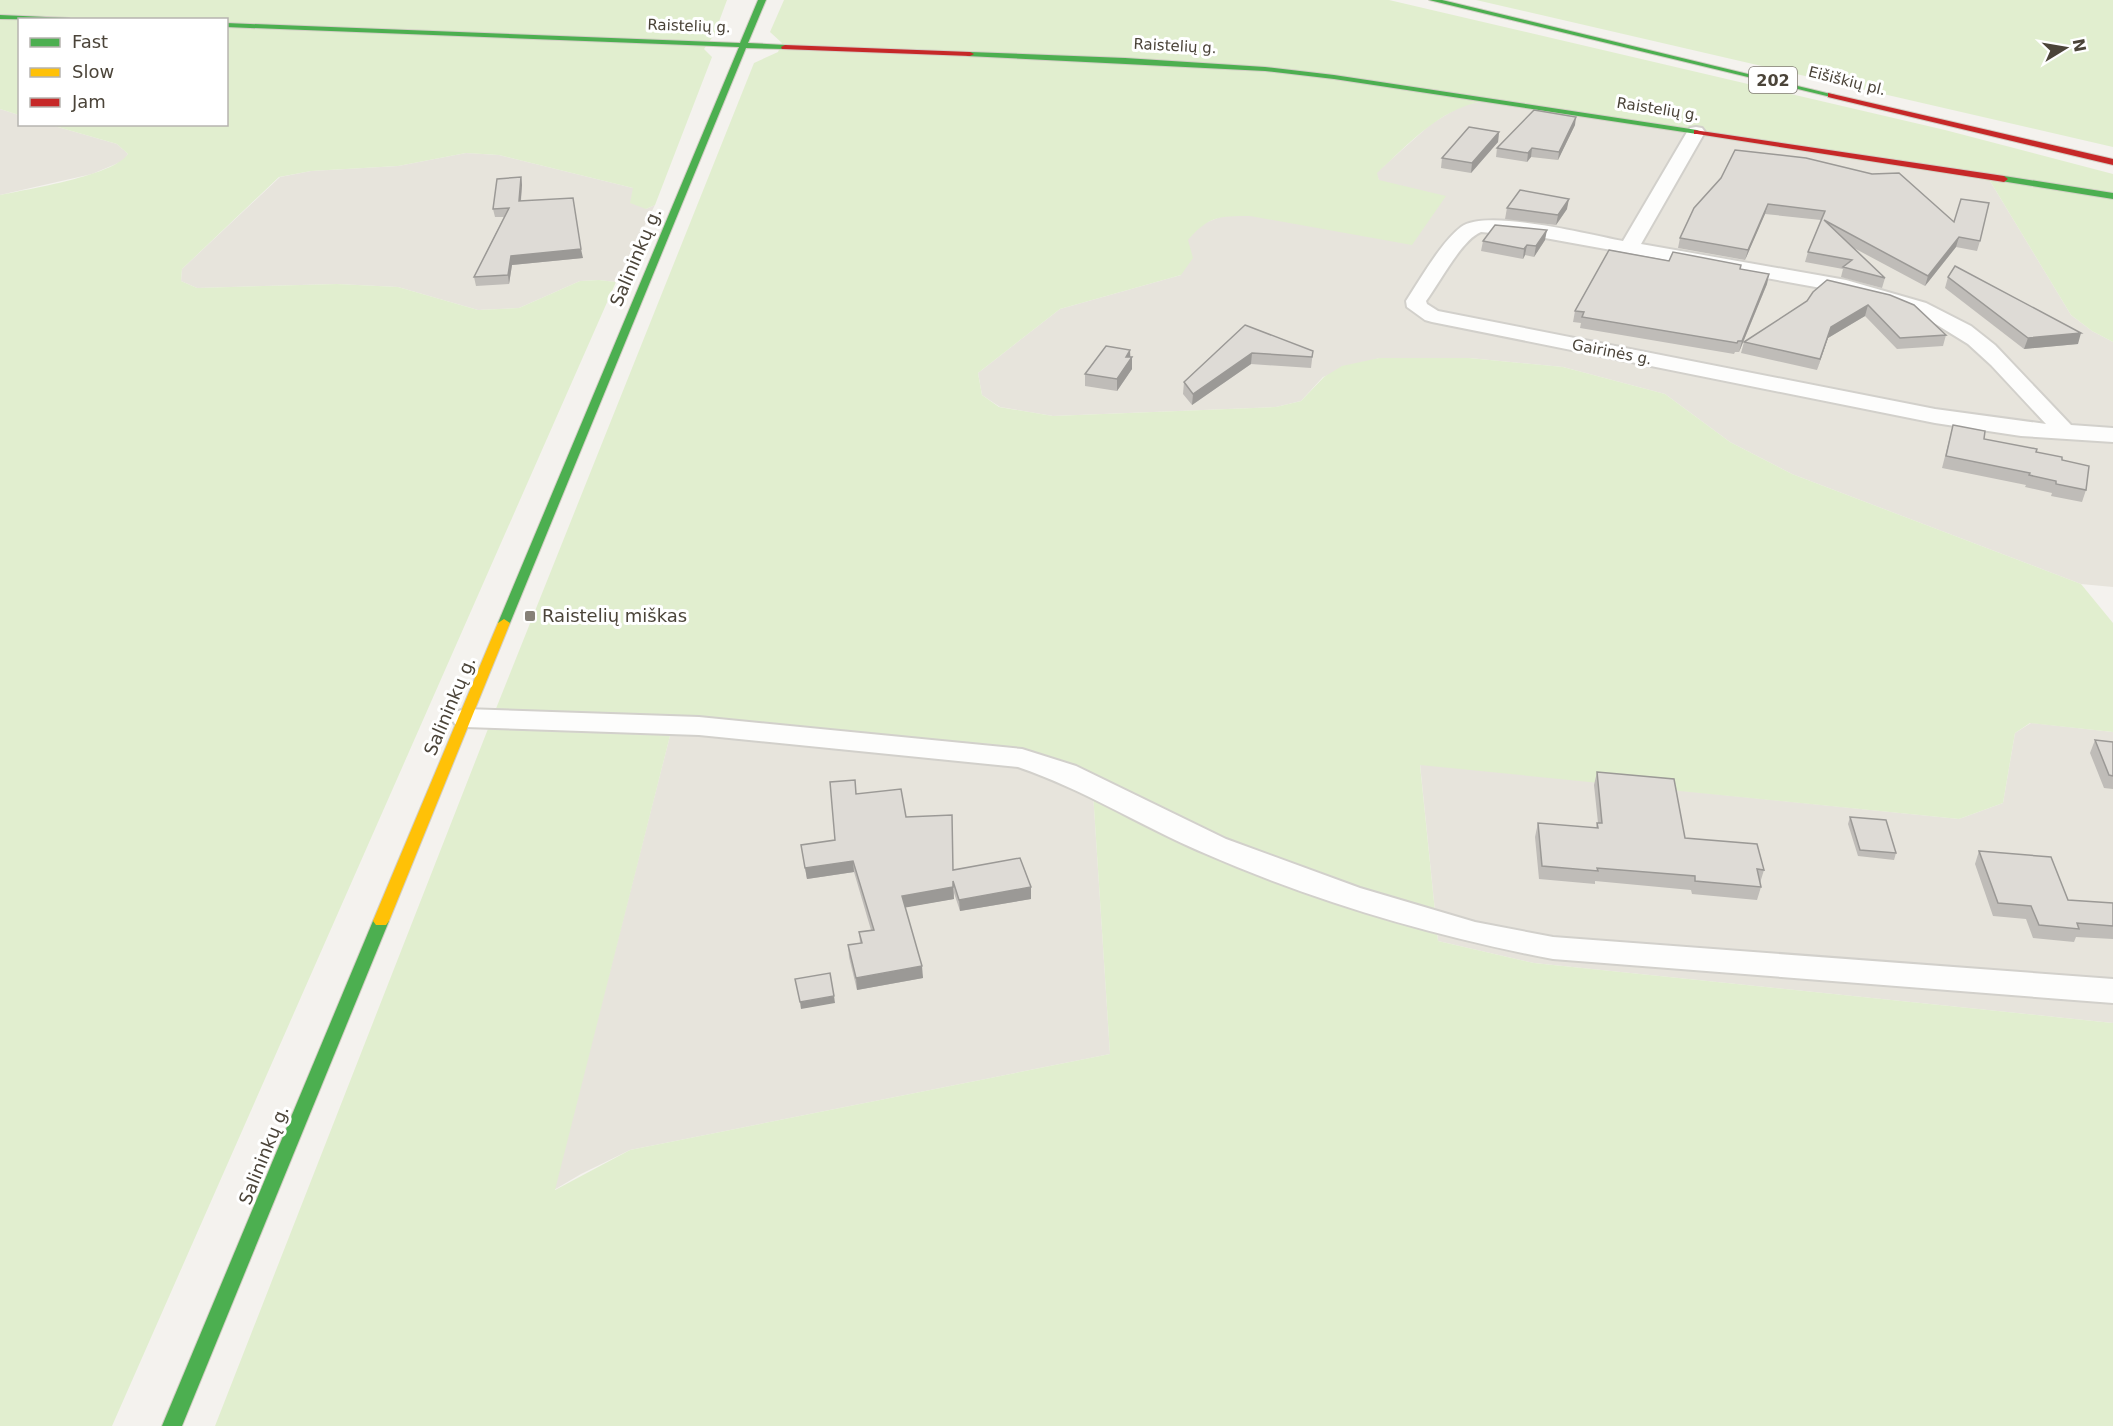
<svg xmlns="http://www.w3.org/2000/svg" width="2113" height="1426" font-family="'DejaVu Sans',sans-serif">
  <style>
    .residential { fill: #e7e4dc }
    .green { fill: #e1eecf; fill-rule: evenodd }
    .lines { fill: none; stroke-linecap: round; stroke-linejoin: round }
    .street-casing { stroke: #d2d0cb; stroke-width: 4 }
    .fast-casing { stroke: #d3cfc5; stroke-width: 2 }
    .slow-casing { stroke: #d3cfc5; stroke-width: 2 }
    .jam-casing { stroke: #d3cfc5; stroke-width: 2 }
    .street { fill: #fdfdfc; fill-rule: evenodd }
    .fast { fill: #4caf50; fill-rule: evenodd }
    .slow { fill: #ffc107; fill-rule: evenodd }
    .jam { fill: #c62828; fill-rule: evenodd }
    .wall { fill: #bfbcb8 }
    .shaded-wall { fill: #9b9996 }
    .building { fill: #dedbd6; stroke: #9b9996; stroke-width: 1.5 }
    .poi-dot { fill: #868178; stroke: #fff; stroke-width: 2 }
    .labels { text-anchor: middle; stroke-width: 6; stroke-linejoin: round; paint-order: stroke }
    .far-street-label { font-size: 15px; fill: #4b4439; stroke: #fff }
    .shield { fill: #fff; stroke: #817c74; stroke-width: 1.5 }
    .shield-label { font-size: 16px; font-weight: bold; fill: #4b4439 }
    .street-label { font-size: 18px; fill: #4b4439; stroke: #fff }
    .poi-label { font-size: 18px; fill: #4b4439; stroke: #fff; text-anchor: start }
  </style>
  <rect width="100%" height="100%" fill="#f4f2ee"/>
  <g class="residential">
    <polygon points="1483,101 1990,181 2071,315 2092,331 2113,342 2113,587 2081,584 1792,474 1730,442 1665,394 1563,367 1469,358 1379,358 1323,377 1301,401 1276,407 1053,416 1000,407 982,395 978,373 1060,309 1181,275 1187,240 1202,224 1223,216 1250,216 1379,180 1376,173 1431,124 1461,106"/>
    <polygon points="0,109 19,115 20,124 51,125 117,144 128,154 123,161 92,174 0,195"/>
    <polygon points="466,153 499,155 633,188 646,209 655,205 616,282 599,280 580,281 519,308 478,310 398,287 337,284 197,288 181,281 182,269 280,177 311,171 398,166"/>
    <polygon points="674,720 991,744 1029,750 1071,764 1092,777 1110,1054 630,1150 581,1174 554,1190"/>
    <polygon points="2031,723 2113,732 2113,1023 1534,963 1438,941 1420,764 1959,819 2003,803 2015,733"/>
  </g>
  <g class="green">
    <path d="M0,0H727L714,35L704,49L712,57L655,205L646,209L630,203L633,188L499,155L466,153L398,166L311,171L279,177L182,269L181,281L197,288L337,284L398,287L478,310L519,308L580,281L599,280L616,282L112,1426H0V195C28,189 113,176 128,154L117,144L51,125L226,124V20H20L19,115L0,109Z"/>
    <path d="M784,0H1389L1945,130L2113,174V342L2092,331L2071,315L1990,181L1482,101C1437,111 1410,143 1377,173L1379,180L1446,196L1412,245L1250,216C1219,216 1209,216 1188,240L1193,258L1181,275L1060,309L978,373L982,395L999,407L1053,416L1276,407L1301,401L1324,377L1342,366L1379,358H1469L1563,367L1665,394L1730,442L1792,474L2081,584L2113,623V732L2030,723L2015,733L2003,803L1959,819L1420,765L1438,941L1534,963L2113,1023V1426H215L495,711L754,63L778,52L782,43L770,32ZM674,720L991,744C1028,750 1061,757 1092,777L1110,1054L630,1150L555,1190Z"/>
    <polygon points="1476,0 2113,0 2113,147"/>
  </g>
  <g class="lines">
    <defs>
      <g id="street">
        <path d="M1696,127L1702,128L1705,132L1641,244L1846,280L1926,303L1971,326L1995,345L2071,425L2113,428V442L2021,436L1935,423L1432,322L1425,320L1407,307L1406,301C1419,281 1442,241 1461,227C1487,208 1590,235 1623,241L1687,132L1690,128ZM1481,232L1545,238L1821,288L1888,304L1934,323L1968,344L1991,365L2046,424L1935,409L1438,311L1427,304L1426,301C1439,284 1462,239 1481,232Z"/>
        <path d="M465,709L699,717L1022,749L1076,766L1226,839L1360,888L1475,922L1553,937L2113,979V1003L1553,959C1433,936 1316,902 1204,853C1141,826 1083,789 1018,767L699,735L465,727L455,724L451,718L455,712Z"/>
      </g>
      <g id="fast">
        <polygon points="758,0 766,0 748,43 785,45 789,47 785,49 746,48 510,623 504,627 500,626 498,623 739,47 226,27 226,23 740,43"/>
        <polygon points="1429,0 1442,0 1835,95 1831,97"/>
        <polygon points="0,15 69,18 72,20 0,19"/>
        <polygon points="970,52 1125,58 1265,67 1334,75 1697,130 1701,132 1697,134 1334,79 1265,71 967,56 966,54"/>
        <polygon points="2004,176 2113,193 2113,199 2001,181 2001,177"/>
        <polygon points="381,916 386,917 389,921 182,1426 162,1426 373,921 376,917"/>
      </g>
      <polygon id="slow" points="504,619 510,623 389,921 386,925 376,925 373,921 498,623"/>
      <g id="jam">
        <polygon points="785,45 970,52 974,54 970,56 782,49 781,47"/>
        <polygon points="1828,93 2113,159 2113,165 1828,97"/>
        <polygon points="1694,130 2004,176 2008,179 2004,182 1697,134 1694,134"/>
      </g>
    </defs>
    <use href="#street" class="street-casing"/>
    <use href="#fast" class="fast-casing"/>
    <use href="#slow" class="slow-casing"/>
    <use href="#jam" class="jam-casing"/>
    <use href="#street" class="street"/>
    <use href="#fast" class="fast"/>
    <use href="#slow" class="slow"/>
    <use href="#jam" class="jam"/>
  </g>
  <g class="wall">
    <polygon points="1575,125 1558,160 1531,157 1527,162 1496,157 1497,148"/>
    <polygon points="1499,132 1498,142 1471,173 1441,168 1442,158"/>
    <polygon points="521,177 522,185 521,201 583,258 512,265 509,284 476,286 474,277 504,217 495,217 493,209"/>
    <polygon points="1721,178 1954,222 1980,241 1977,251 1956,247 1925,286 1852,247 1885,278 1882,288 1841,277 1843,269 1805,262 1808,252 1821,220 1765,214 1745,260 1678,248 1680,238"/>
    <polygon points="1507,208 1567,209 1556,225 1505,219"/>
    <polygon points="1545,240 1534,257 1525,255 1523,259 1481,251 1483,241"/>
    <polygon points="1669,261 1741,265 1740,269 1769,274 1767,284 1739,352 1735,352 1734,354 1580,328 1581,323 1573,322 1575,311"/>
    <polygon points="1948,277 2078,344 2024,349 1945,288"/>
    <polygon points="1827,280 1946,335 1943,346 1897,349 1865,316 1828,338 1817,370 1741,353 1744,342 1807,301"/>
    <polygon points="1245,325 1313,351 1311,368 1251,364 1192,405 1183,394 1184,382"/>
    <polygon points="1130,350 1132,369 1117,391 1085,386 1085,374"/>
    <polygon points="1953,425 1984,439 2036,452 2062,460 2086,490 2082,502 2051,496 2052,493 2025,487 2026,485 1942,468"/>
    <polygon points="2095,740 2113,742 2113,789 2104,788 2090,753"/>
    <polygon points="1597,772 1685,838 1764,870 1760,883 1761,887 1757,900 1692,894 1691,890 1595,881 1595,884 1539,879 1535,837 1538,823 1596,828 1597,823 1598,823 1594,785"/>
    <polygon points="906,817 953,870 1031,887 1031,899 960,911 954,893 954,899 905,907 923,978 857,990 849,957 848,945 860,943 859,932 871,930 854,872 807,879 801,845 835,840"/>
    <polygon points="1850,817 1896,853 1894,860 1858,856 1848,824"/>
    <polygon points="1979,851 2068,900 2113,903 2113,939 2076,937 2074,942 2033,938 2026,919 1993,916 1975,864"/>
  </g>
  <g class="shaded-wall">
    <polygon points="1576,117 1575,125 1558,160 1559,152"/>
    <polygon points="1499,132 1498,142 1471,173 1472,163"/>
    <polygon points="1532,148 1531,157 1527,162 1528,153"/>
    <polygon points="521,177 522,185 520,209 519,201"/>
    <polygon points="1569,199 1567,209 1556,225 1558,215"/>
    <polygon points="1768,204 1765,214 1745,260 1748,250"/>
    <polygon points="1547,230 1545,240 1534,257 1536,246"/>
    <polygon points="1959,237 1956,247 1925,286 1928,276"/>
    <polygon points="1527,245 1525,255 1523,259 1524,249"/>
    <polygon points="581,249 583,258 512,265 509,284 508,275 511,256"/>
    <polygon points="1769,274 1767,284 1739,352 1742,341"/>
    <polygon points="1868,305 1865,316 1828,338 1817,370 1831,327"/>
    <polygon points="2081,333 2078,344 2024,349 2028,338"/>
    <polygon points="1130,350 1130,360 1132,357 1132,369 1117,391 1117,379 1126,357"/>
    <polygon points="1252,353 1251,364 1192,405 1193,394"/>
    <polygon points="853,861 854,872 807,879 805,868"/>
    <polygon points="953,887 954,899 903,908 902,896"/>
    <polygon points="1031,887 1031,899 960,911 959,900"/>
    <polygon points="922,966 923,978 857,990 856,978"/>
    <polygon points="834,996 835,1003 801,1009 800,1002"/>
  </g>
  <g class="building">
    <polygon points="1534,110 1576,117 1559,152 1532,148 1528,153 1497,148"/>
    <polygon points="1469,127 1499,132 1472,163 1442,158"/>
    <polygon points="1735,150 1806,158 1872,174 1899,173 1954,222 1961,199 1989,203 1980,241 1959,237 1928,276 1824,220 1885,278 1843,267 1852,260 1808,252 1825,211 1768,204 1748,250 1680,238 1694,208 1721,178"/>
    <polygon points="521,177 519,201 573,198 581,249 511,256 508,275 474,277 509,208 493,209 497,179"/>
    <polygon points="1520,190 1569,199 1558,215 1507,208"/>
    <polygon points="1495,225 1547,230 1536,246 1527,245 1524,249 1483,241"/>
    <polygon points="1609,250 1669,261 1673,252 1741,265 1740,269 1769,274 1742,341 1738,341 1737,343 1582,317 1584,312 1575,311"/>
    <polygon points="1955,266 2081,333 2028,338 1948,277"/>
    <polygon points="1827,280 1890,295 1914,305 1946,335 1900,338 1868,305 1831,327 1820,359 1744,342 1807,301 1813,292"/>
    <polygon points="1245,325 1313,351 1312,357 1252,353 1193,394 1184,382"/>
    <polygon points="1106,346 1130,350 1126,357 1132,357 1117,379 1085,374"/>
    <polygon points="1953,425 1985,431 1984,439 2037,449 2036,452 2062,457 2062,460 2089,466 2086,490 2056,484 2056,481 2029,475 2030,473 1946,456"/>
    <polygon points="2095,740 2113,742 2113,776 2109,775"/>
    <polygon points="1597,772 1674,779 1685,838 1757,844 1764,870 1757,869 1761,887 1695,881 1695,876 1597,868 1598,871 1542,866 1538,823 1598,828 1597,823 1602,823"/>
    <polygon points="855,780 856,794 901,789 906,817 952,815 953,870 1020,858 1031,887 959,900 953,881 953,887 902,896 922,966 856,978 848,945 862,943 859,932 874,930 853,861 805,868 801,845 835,840 830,782"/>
    <polygon points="1850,817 1886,820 1896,853 1860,850"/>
    <polygon points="1979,851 2051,857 2068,900 2113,903 2113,926 2077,923 2079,929 2039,925 2031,906 1998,903"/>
    <polygon points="830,973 834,996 800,1002 795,979"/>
  </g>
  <rect class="poi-dot" x="524" y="610" width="12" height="12" rx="3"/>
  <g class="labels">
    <g class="far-street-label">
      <text transform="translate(689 26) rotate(2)" y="5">Raistelių g.</text>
      <text transform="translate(1175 46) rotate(3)" y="5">Raistelių g.</text>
      <text transform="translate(1847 81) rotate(14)" y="5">Eišiškių pl.</text>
      <text transform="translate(1658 109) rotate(9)" y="5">Raistelių g.</text>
      <text transform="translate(1612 352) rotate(11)" y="5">Gairinės g.</text>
    </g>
    <rect class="shield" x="1749" y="67" width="48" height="26" rx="4.5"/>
    <g class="shield-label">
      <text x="1773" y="86">202</text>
    </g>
    <g class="street-label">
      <text transform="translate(636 257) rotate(-67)" y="6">Salininkų g.</text>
      <text transform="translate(450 706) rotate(-67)" y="6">Salininkų g.</text>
      <text transform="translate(264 1155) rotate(-68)" y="6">Salininkų g.</text>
    </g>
    <g class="poi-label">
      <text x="542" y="622">Raistelių miškas</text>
    </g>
  </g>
  <rect x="18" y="18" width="210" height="108" fill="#ffffff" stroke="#b7b4b0" stroke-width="1.5"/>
  <rect x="30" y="38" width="30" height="9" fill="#4caf50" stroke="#b7b4b0" stroke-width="1.5"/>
  <text x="72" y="48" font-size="18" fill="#4b4439">Fast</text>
  <rect x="30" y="68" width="30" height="9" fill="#ffc107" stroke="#b7b4b0" stroke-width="1.5"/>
  <text x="72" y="78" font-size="18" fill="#4b4439">Slow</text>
  <rect x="30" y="98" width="30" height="9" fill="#c62828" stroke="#b7b4b0" stroke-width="1.5"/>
  <text x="72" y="108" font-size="18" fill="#4b4439">Jam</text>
  <g transform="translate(2065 48) rotate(79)" stroke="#ffffff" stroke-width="4.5" paint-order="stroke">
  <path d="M0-4.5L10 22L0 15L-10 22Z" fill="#4b4439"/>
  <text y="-9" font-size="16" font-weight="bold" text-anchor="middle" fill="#4b4439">N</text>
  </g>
</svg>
